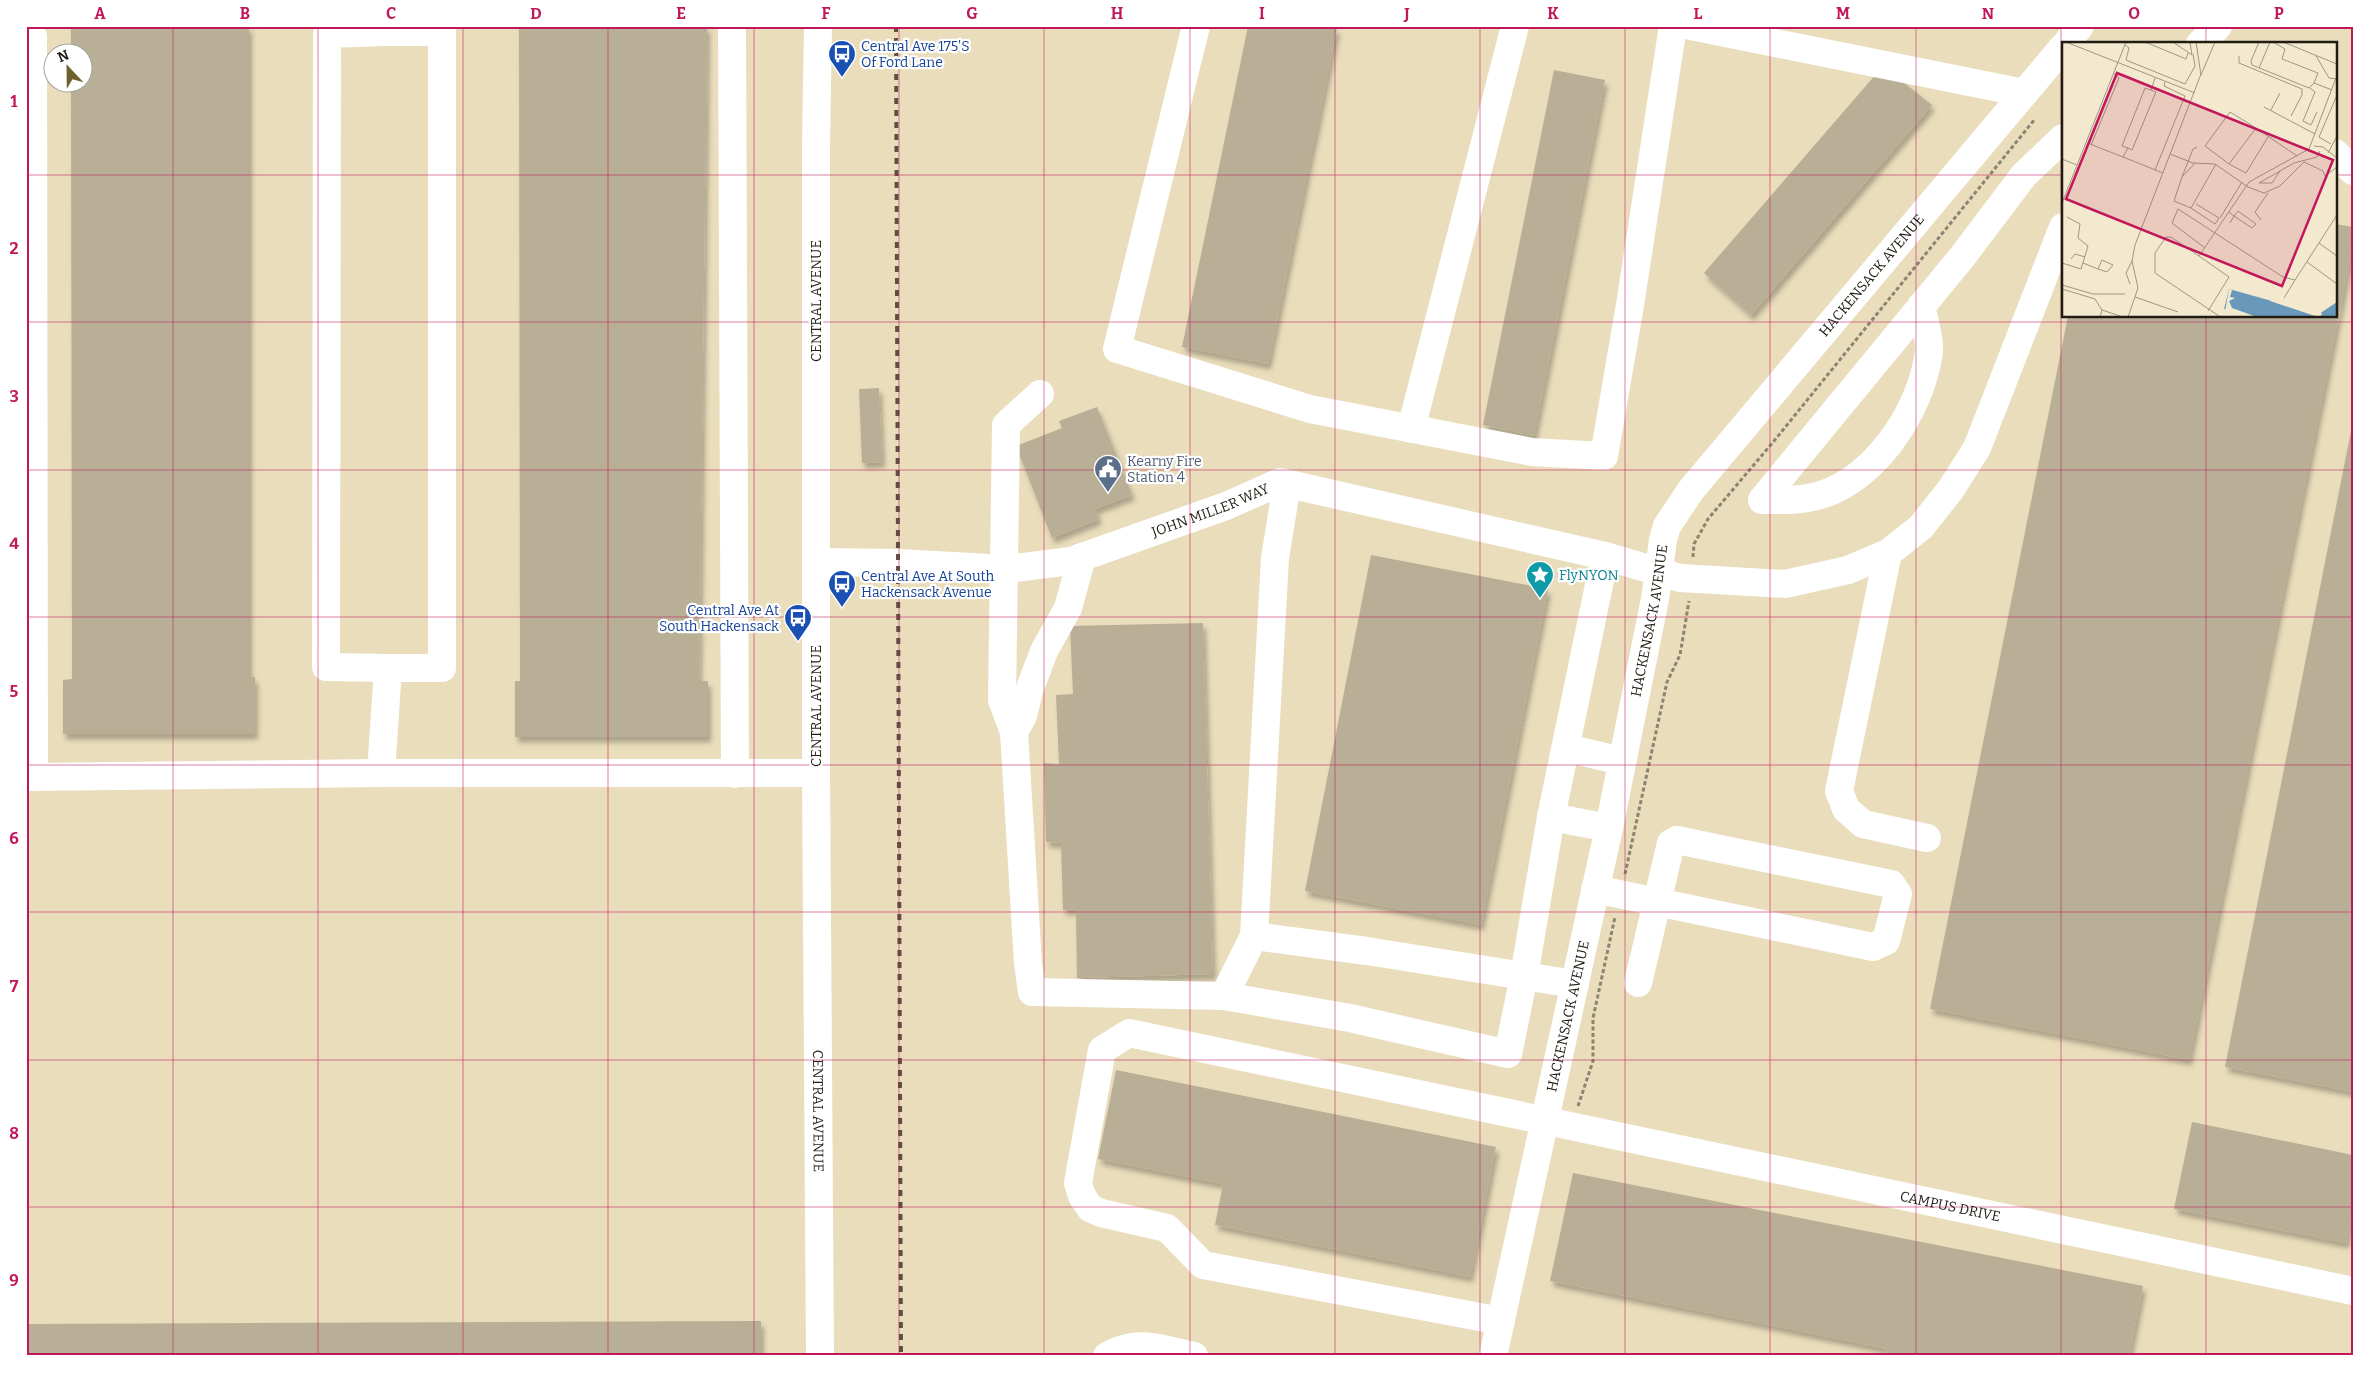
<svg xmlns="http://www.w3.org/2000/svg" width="2379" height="1382" font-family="Bitter,serif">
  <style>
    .built { fill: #e9ddbb; fill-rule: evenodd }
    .building { fill: #b8af96; filter: url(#shadow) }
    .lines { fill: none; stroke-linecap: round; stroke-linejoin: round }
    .path { stroke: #8b8473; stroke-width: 3; stroke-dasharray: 4 2.5; stroke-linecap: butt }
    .minor { stroke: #fff; stroke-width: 28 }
    .rail { stroke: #585245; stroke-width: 4; stroke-dasharray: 6 6; stroke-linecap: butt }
    .grid { fill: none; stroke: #c2185b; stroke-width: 1; stroke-opacity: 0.55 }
    .labels { text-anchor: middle; stroke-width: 4.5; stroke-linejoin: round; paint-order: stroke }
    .transit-label { font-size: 14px; fill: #164399; stroke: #fff; text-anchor: start }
    .street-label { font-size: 14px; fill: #201c13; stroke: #fff }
    .service-label { font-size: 14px; fill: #4e5e75; stroke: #fff; text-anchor: start }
    .culture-label { font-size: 14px; fill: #0d838f; stroke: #fff; text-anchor: start }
    .inset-road { fill: none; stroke: #9f9784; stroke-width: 1 }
    .view { fill: #c2185b; fill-opacity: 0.15; stroke: #c2185b; stroke-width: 2.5 }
    .inset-edge { fill: none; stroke: #201c13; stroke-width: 2.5 }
    .neatline { fill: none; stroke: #c2185b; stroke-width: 2 }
    .grid-label { font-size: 16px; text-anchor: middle; font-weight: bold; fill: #c2185b }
  </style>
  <defs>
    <filter id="shadow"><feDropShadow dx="3" dy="5.5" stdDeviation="2.5" flood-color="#0004"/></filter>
  </defs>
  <rect width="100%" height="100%" fill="#f3e9cf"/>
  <path class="built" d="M26,26H2353V1356H26ZM2063,44H2335V316H2063ZM52,52H82V82H52Z"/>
  <g class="building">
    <polygon points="71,26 249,26 249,677 255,677 255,734 63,734 63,680 72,679 71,82 82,82 82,52 71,52"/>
    <polygon points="519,26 707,26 699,681 708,681 708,737 515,737 515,681 520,681"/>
    <polygon points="1248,26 1337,28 1268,364 1182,347"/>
    <polygon points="1883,66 1932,105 1751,315 1704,273"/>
    <polygon points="1554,70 1605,80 1534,436 1483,425"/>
    <polygon points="2335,224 2353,227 2353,244 2189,1060 1930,1009 2068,316 2335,316"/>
    <polygon points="879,388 882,462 862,463 859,389"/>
    <polygon points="1097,407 1132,495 1095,509 1099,519 1052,538 1016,446 1062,428 1059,421"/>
    <polygon points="2352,426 2353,426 2353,1092 2225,1067"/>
    <polygon points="1371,555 1548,589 1481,925 1305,891"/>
    <polygon points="1203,623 1213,974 1077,978 1076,909 1063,910 1061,843 1046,842 1044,763 1059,764 1056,695 1073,694 1070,626"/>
    <polygon points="1116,1070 1496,1147 1470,1277 1215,1225 1223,1184 1098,1159"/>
    <polygon points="2192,1122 2353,1155 2353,1208 2346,1243 2174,1209"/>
    <polygon points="1573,1173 2143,1286 2129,1356 1886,1356 1887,1349 1550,1281"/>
    <polygon points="761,1321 761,1356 26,1356 26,1324"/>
  </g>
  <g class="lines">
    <g class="path">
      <polyline points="1693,557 1694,544 1708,519 1774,441 2035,119"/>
      <polyline points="1625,874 1667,682 1680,655 1689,601"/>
      <polyline points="1578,1106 1593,1061 1593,1018 1615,917"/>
    </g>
    <g class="minor">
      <polyline points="27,26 33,36 34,777"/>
      <polyline points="384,26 384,32 442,32 442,668 388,668 381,773 816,773"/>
      <polyline points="732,26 735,774"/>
      <path id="s1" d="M818,26L816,145V773L820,1356"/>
      <polyline points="1196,26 1117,349 1310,409 1532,452 1604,456 1630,305 1673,26"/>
      <polyline points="1691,26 2024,93"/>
      <polyline points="384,32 327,34 326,667 388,668"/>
      <polyline points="2066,44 2080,26"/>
      <polyline points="2200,44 2218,26"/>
      <polyline points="2335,153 2353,171"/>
      <path d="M1921,306C1924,320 1930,338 1929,351C1922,411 1871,488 1808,498C1793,501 1777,500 1762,500L1962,257L2024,175L2063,138"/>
      <polyline points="1411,429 1515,26"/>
      <polyline points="1888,553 1839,791 1846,809 1863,824 1927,838"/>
      <polyline points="1082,557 1068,608 1044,651 1029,691 1023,716 1014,732 1028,963 1032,992 1224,996 1254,936 1275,558 1287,484"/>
      <path id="s2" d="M816,562L899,563L1008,569L1071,561L1226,506L1280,482L1605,556L1680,578L1785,584L1848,570L1888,553L1921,527L1951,489L1977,448L2063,227"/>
      <polyline points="1014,732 1002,700 1006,425 1040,394"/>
      <polyline points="1566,748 1622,761"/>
      <polyline points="26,777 381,773"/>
      <polyline points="1551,817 1609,828"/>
      <polyline points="1595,889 1873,947 1886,941 1898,894 1891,884 1677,840 1671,843 1638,983"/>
      <polyline points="1575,984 1524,976 1551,817 1605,556"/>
      <polyline points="1224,996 1350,1018 1508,1054 1524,976 1367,951 1254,936"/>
      <path id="s3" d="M1501,1321L1203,1265L1167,1228L1101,1213L1090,1208L1082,1196L1078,1183L1102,1050L1129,1033L2353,1291"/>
      <path d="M1107,1356C1137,1338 1162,1349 1194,1356"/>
      <path id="s4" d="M1493,1356L1609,828L1655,599L1663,540L1667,526L1691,490L2063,47"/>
    </g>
    <polyline class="rail" points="896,26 901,1356"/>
  </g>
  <path class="grid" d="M173,26V1356M318,26V1356M463,26V1356M608,26V1356M754,26V1356M899,26V1356M1044,26V1356M1190,26V1356M1335,26V1356M1480,26V1356M1625,26V1356M1770,26V1356M1916,26V1356M2061,26V1356M2206,26V44M26,175H2063M2335,175H2353M2206,316V1356M26,322H2353M26,470H2353M26,617H2353M26,765H2353M26,912H2353M26,1060H2353M26,1207H2353"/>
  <defs>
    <symbol id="bus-pin" viewBox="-11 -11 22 30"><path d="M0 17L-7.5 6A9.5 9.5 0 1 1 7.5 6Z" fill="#1a4fb4" stroke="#fff"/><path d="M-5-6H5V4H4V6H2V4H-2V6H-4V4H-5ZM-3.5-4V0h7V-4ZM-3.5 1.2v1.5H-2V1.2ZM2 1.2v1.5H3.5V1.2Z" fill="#fff"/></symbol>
    <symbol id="civic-pin" viewBox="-11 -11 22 30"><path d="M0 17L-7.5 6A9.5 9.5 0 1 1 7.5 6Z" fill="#5c6f8a" stroke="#fff"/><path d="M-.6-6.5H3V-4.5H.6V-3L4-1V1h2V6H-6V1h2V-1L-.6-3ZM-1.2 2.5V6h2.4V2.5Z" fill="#fff"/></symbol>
    <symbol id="sight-pin" viewBox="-11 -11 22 30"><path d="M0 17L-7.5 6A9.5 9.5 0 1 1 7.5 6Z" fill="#0f9aa8" stroke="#fff"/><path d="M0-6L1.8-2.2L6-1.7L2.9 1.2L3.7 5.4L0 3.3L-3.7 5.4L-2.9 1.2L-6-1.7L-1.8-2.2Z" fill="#fff"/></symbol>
  </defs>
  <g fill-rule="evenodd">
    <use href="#bus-pin" x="826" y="38" width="32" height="43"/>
    <use href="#civic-pin" x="1092" y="453" width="32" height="43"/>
    <use href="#sight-pin" x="1524" y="559" width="32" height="43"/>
    <use href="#bus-pin" x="826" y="568" width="32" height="43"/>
    <use href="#bus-pin" x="782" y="602" width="32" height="43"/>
  </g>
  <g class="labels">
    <g class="transit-label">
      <text x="861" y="51">Central Ave 175'S<tspan x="861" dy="16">Of Ford Lane</tspan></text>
      <text x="861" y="581">Central Ave At South<tspan x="861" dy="16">Hackensack Avenue</tspan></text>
      <text x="779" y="615" text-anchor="end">Central Ave At<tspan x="779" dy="16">South Hackensack</tspan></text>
    </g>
    <g class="street-label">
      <text dy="5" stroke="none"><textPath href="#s4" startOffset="1172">HACKENSACK AVENUE</textPath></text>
      <text transform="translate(816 301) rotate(-90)" y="5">CENTRAL AVENUE</text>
      <text dy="5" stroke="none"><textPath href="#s2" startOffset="404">JOHN MILLER WAY</textPath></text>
      <text dy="5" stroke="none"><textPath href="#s4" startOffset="752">HACKENSACK AVENUE</textPath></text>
      <text transform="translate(816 706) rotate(-90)" y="5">CENTRAL AVENUE</text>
      <text dy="5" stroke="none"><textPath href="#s4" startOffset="348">HACKENSACK AVENUE</textPath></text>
      <text dy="5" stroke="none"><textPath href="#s1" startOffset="1085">CENTRAL AVENUE</textPath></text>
      <text dy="5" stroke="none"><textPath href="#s3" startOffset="1469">CAMPUS DRIVE</textPath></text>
    </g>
    <g class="service-label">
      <text x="1127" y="466">Kearny Fire<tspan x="1127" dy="16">Station 4</tspan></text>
    </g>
    <g class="culture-label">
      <text x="1559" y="580">FlyNYON</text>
    </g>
  </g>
  <g transform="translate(2062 42)">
    <rect width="275" height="275" fill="#f3e9cf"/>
    <path d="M167,247L257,272L275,260V275H180L162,267Z" fill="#6999ba"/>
    <path d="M167,247L170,248L168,255L173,256L167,259L170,266L195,275H180L163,269ZM209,257L259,271L260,273L256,275L208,259Z" fill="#f3e9cf"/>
    <path class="inset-road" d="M4,0L133,51M83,0L124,17L126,11M111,0L130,13L128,0M134,0L139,33M197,0L189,19L190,23L247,46L252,41L270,48M211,0L223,7L220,17L256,31L252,41M221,0L275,22M63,3L67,6L64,18L123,42L133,24L131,12M177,14V21L240,47V53L229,74M254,14L267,36L275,37M197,26L208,0M139,33L153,0M93,36L89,48L94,50L70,108L66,106L61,115L101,131M248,46L253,50L241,79L249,83L255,70M202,65L253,92M209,68L218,51M194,86L235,114M28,102L61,115M269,102L257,95L275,53M29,103L57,36L51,31M252,104L261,105L275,116M66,106L60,104L83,46L89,48M266,111L275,94M108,112L131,121L153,122L186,145L202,151L218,144L242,120L261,129L263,134L275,125M0,117L15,123M133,121L120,135L112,159L129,166L154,122M167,122L194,86L168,70L143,104L167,122L184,131L206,95M93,128L123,54L102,44L103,40M218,129L210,141H197L232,121L255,115L258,109M120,135L131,107L135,105M0,161L64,0M129,166L153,182L157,176L134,162M167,170L172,174L190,186L194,182L176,169L172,174L168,181M158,176L180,140M199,178L193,170L206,151M257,201L275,214M143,206L110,181L116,167L221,235L233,238L275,173M137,214L109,195H104L93,211V231L157,274M9,217L13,212L23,215M245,220L275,242M0,221L19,227L26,204L16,196L18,182L5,175M21,221L36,227L45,230L51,223L40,218L36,227M68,242L64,231L70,219M0,243L31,252H63M0,247L33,257L40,268L38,275M73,255L116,270M222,256L233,238M40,268L61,275M146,269L167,235L137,214L187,140L247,107L274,36M66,275L76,246L70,219L73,203L139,32"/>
    <path class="view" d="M55,31L271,118L220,244L4,157Z"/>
    <rect width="275" height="275" class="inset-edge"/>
  </g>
  <rect width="2379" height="1382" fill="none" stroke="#ffffff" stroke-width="55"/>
  <g transform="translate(68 68) rotate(338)"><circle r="24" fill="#ffffff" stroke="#a6a4a1"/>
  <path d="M0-4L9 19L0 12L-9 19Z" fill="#6d622f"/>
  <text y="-8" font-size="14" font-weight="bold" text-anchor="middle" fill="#201c13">N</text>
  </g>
  <rect x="28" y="28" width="2324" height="1326" class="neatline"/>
  <g class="grid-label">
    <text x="100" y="19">A</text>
    <text x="245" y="19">B</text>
    <text x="391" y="19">C</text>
    <text x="536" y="19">D</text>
    <text x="681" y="19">E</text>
    <text x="826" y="19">F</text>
    <text x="972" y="19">G</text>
    <text x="1117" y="19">H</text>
    <text x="1262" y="19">I</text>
    <text x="1407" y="19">J</text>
    <text x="1553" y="19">K</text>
    <text x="1698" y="19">L</text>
    <text x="1843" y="19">M</text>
    <text x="1988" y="19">N</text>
    <text x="2134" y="19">O</text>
    <text x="2279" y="19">P</text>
    <text x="14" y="107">1</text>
    <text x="14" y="254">2</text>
    <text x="14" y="402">3</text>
    <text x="14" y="549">4</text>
    <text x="14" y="697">5</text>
    <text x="14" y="844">6</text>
    <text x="14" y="992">7</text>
    <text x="14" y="1139">8</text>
    <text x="14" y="1286">9</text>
  </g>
</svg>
